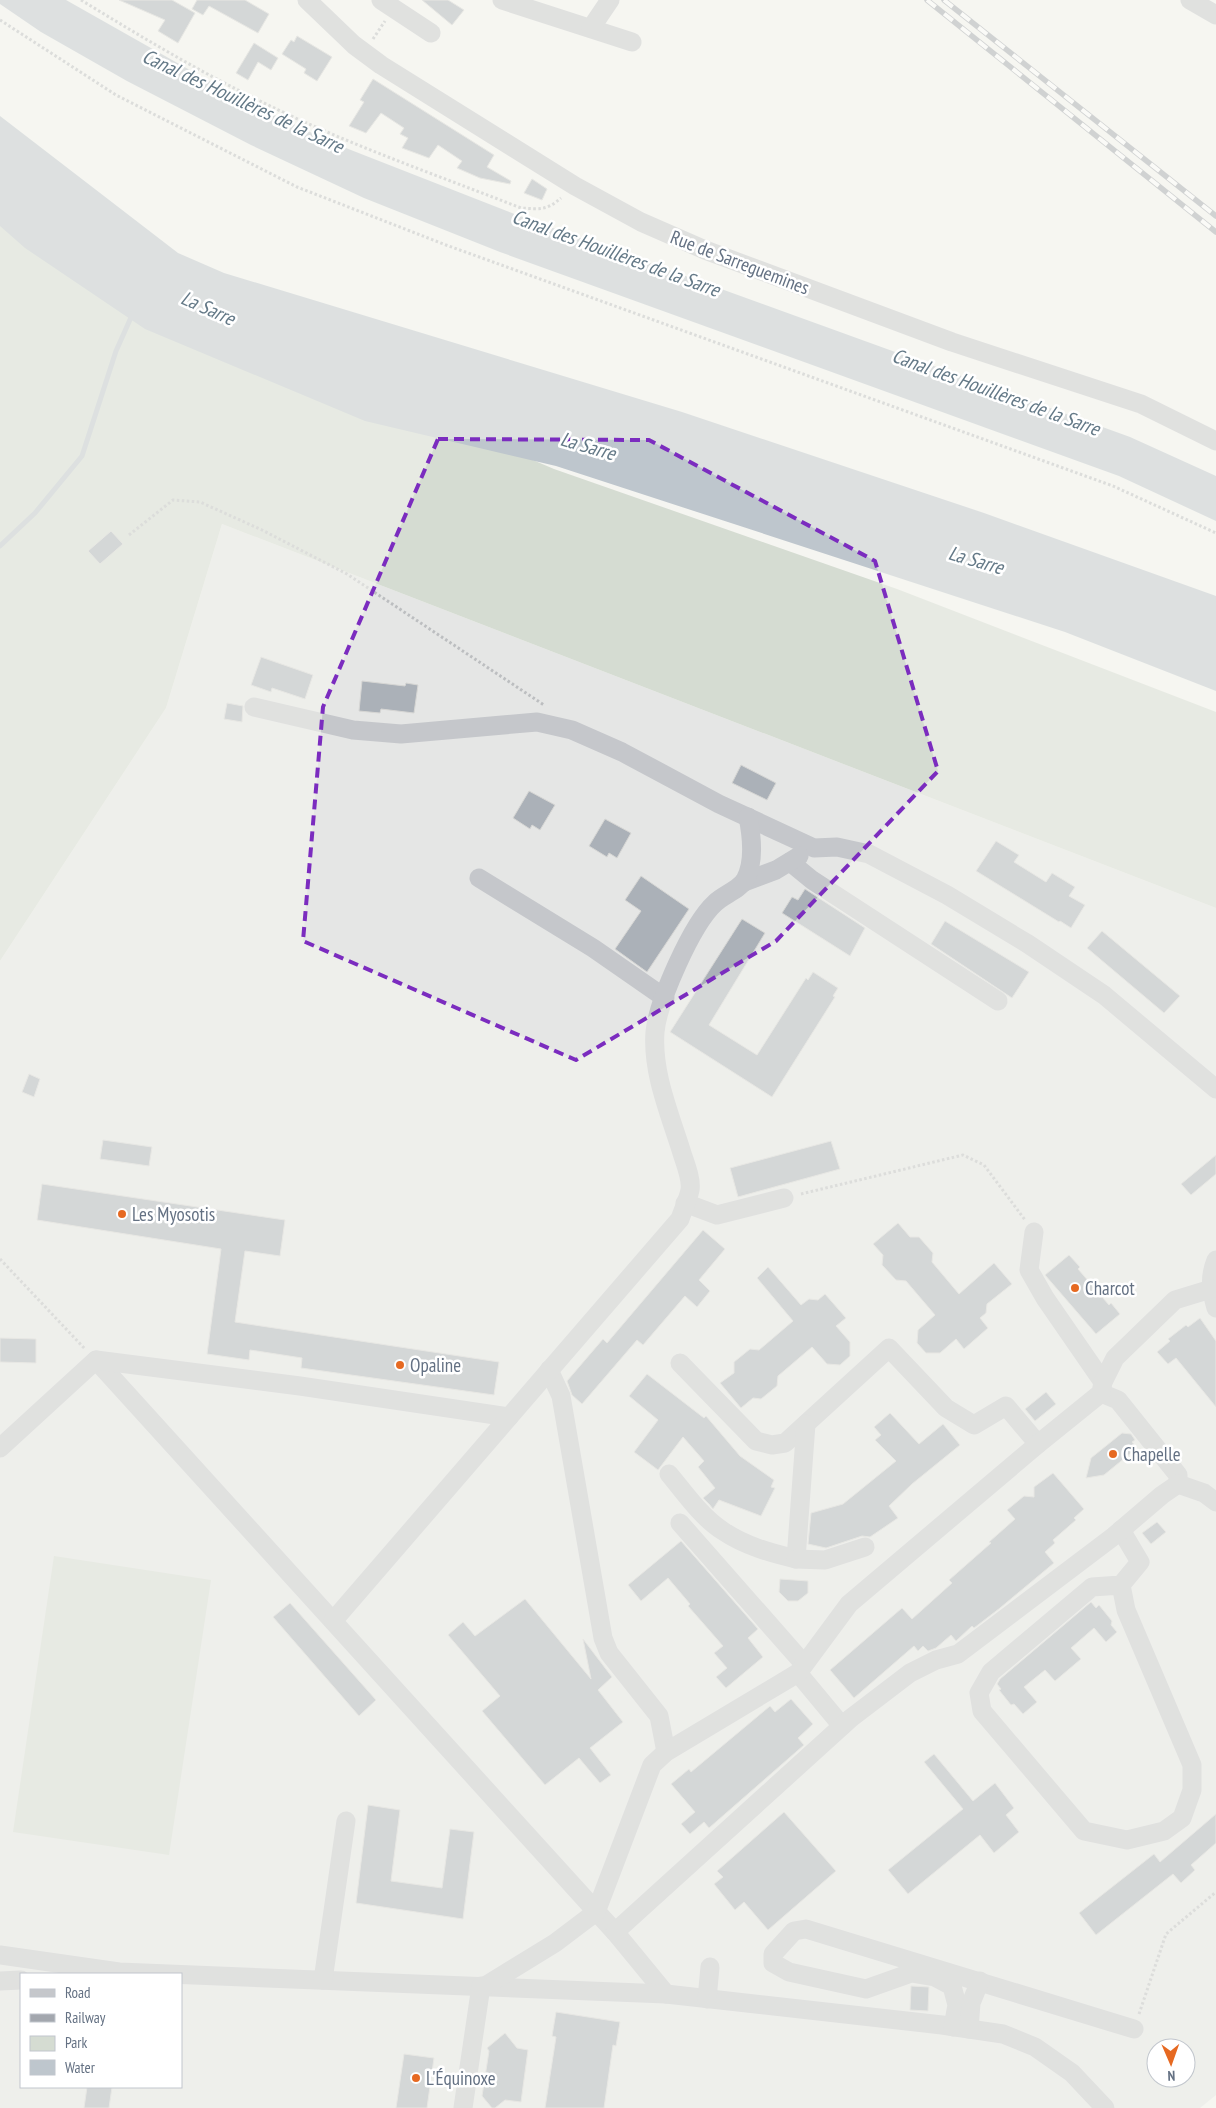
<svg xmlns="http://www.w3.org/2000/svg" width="1216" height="2108" font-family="'PT Sans Narrow',sans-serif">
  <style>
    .built { fill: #e5e6e5; fill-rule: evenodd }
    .green { fill: #d5dcd2 }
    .water { fill: #bec6cd }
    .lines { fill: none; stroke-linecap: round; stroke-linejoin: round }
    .stream { stroke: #bec6cd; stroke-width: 5 }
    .building { fill: #abb1b8; stroke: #d6d6d4 }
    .path { stroke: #bcbec0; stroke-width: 3; stroke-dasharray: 2.5 2.5; stroke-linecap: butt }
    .minor { stroke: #c5c7cb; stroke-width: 19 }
    .rail-casing { stroke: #a3a7ae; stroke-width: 5.5 }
    .rail { stroke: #fff; stroke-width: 4; stroke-dasharray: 11; stroke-linecap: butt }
    .marked { fill: none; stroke: #7b2cbf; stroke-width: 4; stroke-dasharray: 10 6; stroke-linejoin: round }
    .poi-dot { fill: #e66921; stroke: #fff; stroke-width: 2 }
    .labels { text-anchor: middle; stroke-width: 5; stroke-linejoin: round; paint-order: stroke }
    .street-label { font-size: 19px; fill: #647183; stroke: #fff }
    .poi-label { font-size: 19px; fill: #647183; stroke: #fff; text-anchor: start }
    .water-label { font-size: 20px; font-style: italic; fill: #647987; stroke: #fff }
  </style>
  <rect width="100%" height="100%" fill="#f5f5f1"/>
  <path class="built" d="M222,524L1216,908V2095L1200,2108H0V961L166,708ZM21,1974H181V2087H21ZM1156,2048H1186V2078H1156Z"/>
  <g class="green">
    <polygon points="0,214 40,251 554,469 897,589 1216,712 1216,908 222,524 166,708 0,961"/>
    <polygon points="54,1556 211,1580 169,1855 13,1832"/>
  </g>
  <g class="water">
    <polygon points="0,0 66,0 241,99 333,143 517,215 1130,437 1216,476 1216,521 1119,476 500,252 364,198 251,145 127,81 41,32 0,4"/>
    <polygon points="0,116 178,253 224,273 682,412 984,513 1216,596 1216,691 1065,632 556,466 365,421 145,329 25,248 0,226"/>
  </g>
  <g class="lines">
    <polyline class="stream" points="0,546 35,513 82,456 116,351 133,313"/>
  </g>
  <g class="building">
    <polygon points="119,0 172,0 195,13 178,43 158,31 165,20"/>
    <polygon points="197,0 245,0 269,14 258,33 209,6 203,15 192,9"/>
    <polygon points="422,0 448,0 464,10 452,25"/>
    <polygon points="297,36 332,57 317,81 304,73 306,69 282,54 291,40 294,42"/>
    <polygon points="254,43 278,58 271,70 258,62 248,80 236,73"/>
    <polygon points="373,79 494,155 487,167 511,181 510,184 480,178 457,168 462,161 438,145 429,158 402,148 408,138 400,134 404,128 381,113 366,133 349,126 364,102 360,100"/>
    <polygon points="532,179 547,189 542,200 524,193"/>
    <polygon points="111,531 123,544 100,564 88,551"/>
    <polygon points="261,657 313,675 305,699 272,688 271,692 251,685"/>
    <polygon points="362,681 405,686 406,683 418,685 414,713 381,709 380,713 359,711"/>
    <polygon points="227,703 243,706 242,722 224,719"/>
    <polygon points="741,765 776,783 767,800 732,783"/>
    <polygon points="529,791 555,805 540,830 532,825 530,829 513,818"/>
    <polygon points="605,819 631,833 617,858 609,853 607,857 589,846"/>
    <polygon points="996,841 1019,855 1014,862 1046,882 1052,873 1075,887 1069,896 1085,905 1071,928 1060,921 1059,922 976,871"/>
    <polygon points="641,876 689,909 647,972 615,949 641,911 625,900"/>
    <polygon points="805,889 865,928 850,956 782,913 792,897 798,900"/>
    <polygon points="742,919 765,933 709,1025 757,1055 806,978 808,980 813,972 838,988 833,996 835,997 772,1097 670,1032"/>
    <polygon points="945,921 1029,972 1012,998 931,944"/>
    <polygon points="1102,931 1180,996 1164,1013 1087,948"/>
    <polygon points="29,1074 40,1079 34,1097 22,1092"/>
    <polygon points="103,1140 152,1147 149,1166 100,1159"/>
    <polygon points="831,1141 840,1169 738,1197 730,1168"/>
    <polygon points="1216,1155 1216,1174 1191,1195 1181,1184"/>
    <polygon points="42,1184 285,1220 280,1256 245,1251 235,1322 499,1362 494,1395 301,1368 302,1358 250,1350 249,1360 207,1354 221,1249 37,1220"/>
    <polygon points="898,1223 910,1237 919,1237 933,1253 932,1262 959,1294 994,1263 1012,1284 987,1304 986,1313 980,1318 988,1328 964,1349 956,1339 940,1353 926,1353 917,1343 918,1330 935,1315 906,1281 896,1280 882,1265 883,1255 873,1244"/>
    <polygon points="703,1230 725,1249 699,1280 710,1291 697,1307 685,1296 643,1345 637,1340 582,1404 572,1395 567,1381 603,1339 607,1343"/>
    <polygon points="1069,1255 1080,1267 1078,1269 1109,1305 1111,1303 1120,1314 1096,1334 1045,1275"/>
    <polygon points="768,1267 801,1305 809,1299 818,1300 825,1294 846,1318 836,1326 850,1342 850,1356 840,1365 827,1364 812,1347 778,1376 777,1386 761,1399 753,1398 741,1408 720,1383 734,1373 734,1362 750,1349 759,1350 793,1321 757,1278"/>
    <polygon points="1200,1318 1216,1341 1216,1407 1176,1358 1168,1364 1157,1352 1170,1341 1168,1339 1186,1325 1188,1327"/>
    <polygon points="0,1338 36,1339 36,1363 0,1362"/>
    <polygon points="647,1374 704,1418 706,1416 740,1456 774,1480 771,1487 775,1488 761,1516 719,1500 713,1509 709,1504 703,1498 715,1488 698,1467 704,1461 683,1437 658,1470 634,1452 658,1420 629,1396"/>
    <polygon points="1046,1392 1056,1404 1035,1421 1025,1409"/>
    <polygon points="890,1413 919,1444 943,1424 960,1445 912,1484 889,1506 898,1518 870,1537 862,1536 826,1548 808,1544 811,1513 843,1504 896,1461 875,1440 881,1435 874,1427"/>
    <polygon points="1122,1433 1131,1434 1135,1440 1132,1442 1137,1448 1104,1475 1086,1478 1091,1458"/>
    <polygon points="1053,1473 1084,1509 1074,1518 1076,1520 1053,1540 1055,1543 1045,1552 1054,1563 1000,1608 974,1628 972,1626 956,1641 951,1635 936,1648 928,1651 923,1646 918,1651 914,1646 854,1698 830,1670 902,1608 912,1619 952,1583 949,1580 991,1543 989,1542 1015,1519 1007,1510 1024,1496 1034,1497 1034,1487"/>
    <polygon points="1157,1522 1166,1532 1151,1544 1142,1533"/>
    <polygon points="681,1541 758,1629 748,1638 763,1657 726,1688 716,1677 727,1668 714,1653 723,1646 688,1606 690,1604 668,1578 641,1601 628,1585"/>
    <polygon points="780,1579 808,1581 808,1593 798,1601 788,1601 779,1592"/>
    <polygon points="525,1599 591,1679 583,1639 612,1677 598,1690 623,1722 590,1748 611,1775 600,1783 579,1758 545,1785 482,1711 500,1696 448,1635 463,1622 475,1636"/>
    <polygon points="1091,1602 1096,1608 1099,1605 1112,1621 1111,1625 1117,1632 1106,1642 1094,1628 1071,1648 1081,1659 1055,1681 1045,1670 1024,1687 1037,1702 1023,1714 1014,1704 1011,1705 999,1690 1001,1689 997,1684 1000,1679"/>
    <polygon points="290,1603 376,1700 359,1716 273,1617"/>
    <polygon points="791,1699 813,1724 798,1738 804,1745 709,1828 704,1822 690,1834 681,1824 695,1812 671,1784 689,1769 691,1772 770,1706 775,1712"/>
    <polygon points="934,1754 973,1801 995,1783 1014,1808 1006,1815 1019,1832 994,1853 980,1835 908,1894 888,1870 963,1809 924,1762"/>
    <polygon points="368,1805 400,1810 391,1881 442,1888 450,1829 474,1832 463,1919 356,1903"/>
    <polygon points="784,1812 836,1871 768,1930 744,1902 735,1910 714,1884 723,1877 717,1871"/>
    <polygon points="1216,1814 1216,1843 1191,1865 1195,1870 1181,1883 1173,1874 1096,1935 1079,1913 1154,1854 1160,1862"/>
    <polygon points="911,1986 929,1987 928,2011 910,2010"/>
    <polygon points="556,2012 620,2022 616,2046 613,2045 604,2108 545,2108 556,2037 552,2036"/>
    <polygon points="505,2033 517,2048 528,2050 521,2102 505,2100 495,2108 492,2108 482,2096 489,2051 487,2048"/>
    <polygon points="404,2054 434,2058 427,2108 396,2108"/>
    <polygon points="87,2087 112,2087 109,2108 84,2108"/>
  </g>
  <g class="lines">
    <g class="path">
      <path d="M81,0C140,36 198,71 260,101C344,143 434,174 521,208C540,209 546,211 561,198"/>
      <polyline points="0,20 116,95 297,187 446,245 1113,486 1216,533"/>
      <polyline points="373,39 385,21"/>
      <polyline points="129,535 173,500 200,502 262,530 347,574 544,705"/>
      <polyline points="801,1194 963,1155 984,1165 1025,1220"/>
      <polyline points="0,1259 85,1349"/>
      <polyline points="1139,2014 1166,1934 1216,1892"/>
    </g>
    <g class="minor">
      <polyline points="307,0 354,45 381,65 575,186 641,222 705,250 952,342 1141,404 1216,441"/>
      <polyline points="381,0 431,33"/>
      <polyline points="502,0 632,42"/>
      <polyline points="1190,0 1216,15"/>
      <polyline points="591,28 610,0"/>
      <polyline points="254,707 353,730 401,734 537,722 572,730 622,752 719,804 814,848 837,847 869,854 947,895 1028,944 1104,995 1216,1089"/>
      <polyline points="790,862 812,880 998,1001"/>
      <polyline points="479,878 593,948 665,998"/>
      <polyline points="744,882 776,870 799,856"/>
      <polyline points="685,1203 717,1215 784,1198"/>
      <polyline points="1034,1232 1029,1270 1045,1298 1103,1382"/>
      <path d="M1216,1260C1209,1277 1211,1291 1216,1308"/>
      <polyline points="96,1360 615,1932 666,1994"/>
      <polyline points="680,1363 756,1441 772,1445 785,1443 889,1348 946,1408 974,1425 1006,1406 1038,1444"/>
      <polyline points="549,1370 561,1396 603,1638 609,1653 659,1716 666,1752"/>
      <polyline points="1101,1393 1118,1400 1178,1475 1178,1484"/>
      <polyline points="0,1448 96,1360 300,1386 509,1417"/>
      <path d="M669,1474C685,1493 702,1518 723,1531C745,1546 771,1553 796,1559L806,1424"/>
      <polyline points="680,1523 804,1664"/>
      <polyline points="1121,1530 1140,1562 1121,1585 1126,1610 1192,1765 1192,1790 1182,1818 1164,1831 1127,1840 1084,1831 982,1711 979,1693 991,1672 1092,1587 1121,1585"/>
      <polyline points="796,1559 825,1560 865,1547"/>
      <path d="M333,1621L680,1219C683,1210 688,1200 690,1190C692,1178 684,1161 681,1150C669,1112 652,1072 655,1032C658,1001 692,924 715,903C723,895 739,890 745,880C755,862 752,837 748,817"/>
      <polyline points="798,1673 842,1726"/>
      <polyline points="615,1932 851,1718 910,1673 936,1660 958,1654 1114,1536 1162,1495 1178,1484 1204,1493 1216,1502"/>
      <polyline points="0,1955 119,1972 666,1994 942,2025 1003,2034 1035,2047 1072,2073 1105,2108"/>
      <polyline points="323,1980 346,1821"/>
      <polyline points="0,1981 21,1980"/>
      <polyline points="485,1986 555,1943 596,1912 652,1765 666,1752 798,1673 849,1604 1038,1444 1101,1393 1103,1382 1115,1358 1175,1300 1211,1289"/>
      <polyline points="707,1999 710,1967"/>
      <polyline points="953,2027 957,2005 952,1986 935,1977 911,1973 866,1989 789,1972 773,1963 773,1954 794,1931 806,1929 1134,2029"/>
      <polyline points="969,2029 971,2003 980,1981"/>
      <polyline points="463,2108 481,1986"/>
    </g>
    <defs>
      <g id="rail">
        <polyline points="927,0 1216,232"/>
        <polyline points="944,0 1216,216"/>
      </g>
    </defs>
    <use href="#rail" class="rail-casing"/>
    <use href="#rail" class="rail"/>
  </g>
  <path d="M0 0H1216V2108H0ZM438,439L649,440L875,561L938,771L776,941L576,1060L303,941L323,707Z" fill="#f5f5f1" fill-opacity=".55" fill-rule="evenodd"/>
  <path class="marked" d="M438,439L649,440L875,561L938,771L776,941L576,1060L303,941L323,707Z"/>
  <g class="poi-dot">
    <circle cx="122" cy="1214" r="5"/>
    <circle cx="1075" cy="1288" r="5"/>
    <circle cx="400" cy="1365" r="5"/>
    <circle cx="1113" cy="1454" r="5"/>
    <circle cx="416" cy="2078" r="5"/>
  </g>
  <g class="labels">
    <g class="street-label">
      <text transform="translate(740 262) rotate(21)" y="7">Rue de Sarreguemines</text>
    </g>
    <g class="poi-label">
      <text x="132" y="1221">Les Myosotis</text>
      <text x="1085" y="1295">Charcot</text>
      <text x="410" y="1372">Opaline</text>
      <text x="1123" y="1461">Chapelle</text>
      <text x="426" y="2085">L'Équinoxe</text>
    </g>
    <g class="water-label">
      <text transform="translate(243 101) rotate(25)" y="7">Canal des Houillères de la Sarre</text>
      <text transform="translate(616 253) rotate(20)" y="7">Canal des Houillères de la Sarre</text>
      <text transform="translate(208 308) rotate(24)" y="7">La Sarre</text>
      <text transform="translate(996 392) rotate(20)" y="7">Canal des Houillères de la Sarre</text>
      <text transform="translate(588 446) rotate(16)" y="7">La Sarre</text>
      <text transform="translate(976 560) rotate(16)" y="7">La Sarre</text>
    </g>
  </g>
  <rect x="20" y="1973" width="162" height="115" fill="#ffffff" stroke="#c1c6cd"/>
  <rect x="30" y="1989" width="25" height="8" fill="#c5c7cb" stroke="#c1c6cd"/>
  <text x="65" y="1998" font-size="15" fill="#647183">Road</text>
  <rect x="30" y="2014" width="25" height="8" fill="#a3a7ae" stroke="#c1c6cd"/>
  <text x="65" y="2023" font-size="15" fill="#647183">Railway</text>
  <rect x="30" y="2036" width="25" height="15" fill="#d5dcd2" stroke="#c1c6cd"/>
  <text x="65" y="2048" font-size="15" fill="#647183">Park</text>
  <rect x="30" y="2060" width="25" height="15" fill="#bec6cd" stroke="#c1c6cd"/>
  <text x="65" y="2073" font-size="15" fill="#647183">Water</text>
  <g transform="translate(1171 2063) rotate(178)"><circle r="24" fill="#ffffff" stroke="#c1c6cd"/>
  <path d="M0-4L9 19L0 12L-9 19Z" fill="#e66921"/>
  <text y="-8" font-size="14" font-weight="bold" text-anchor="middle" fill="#647183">N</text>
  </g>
</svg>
